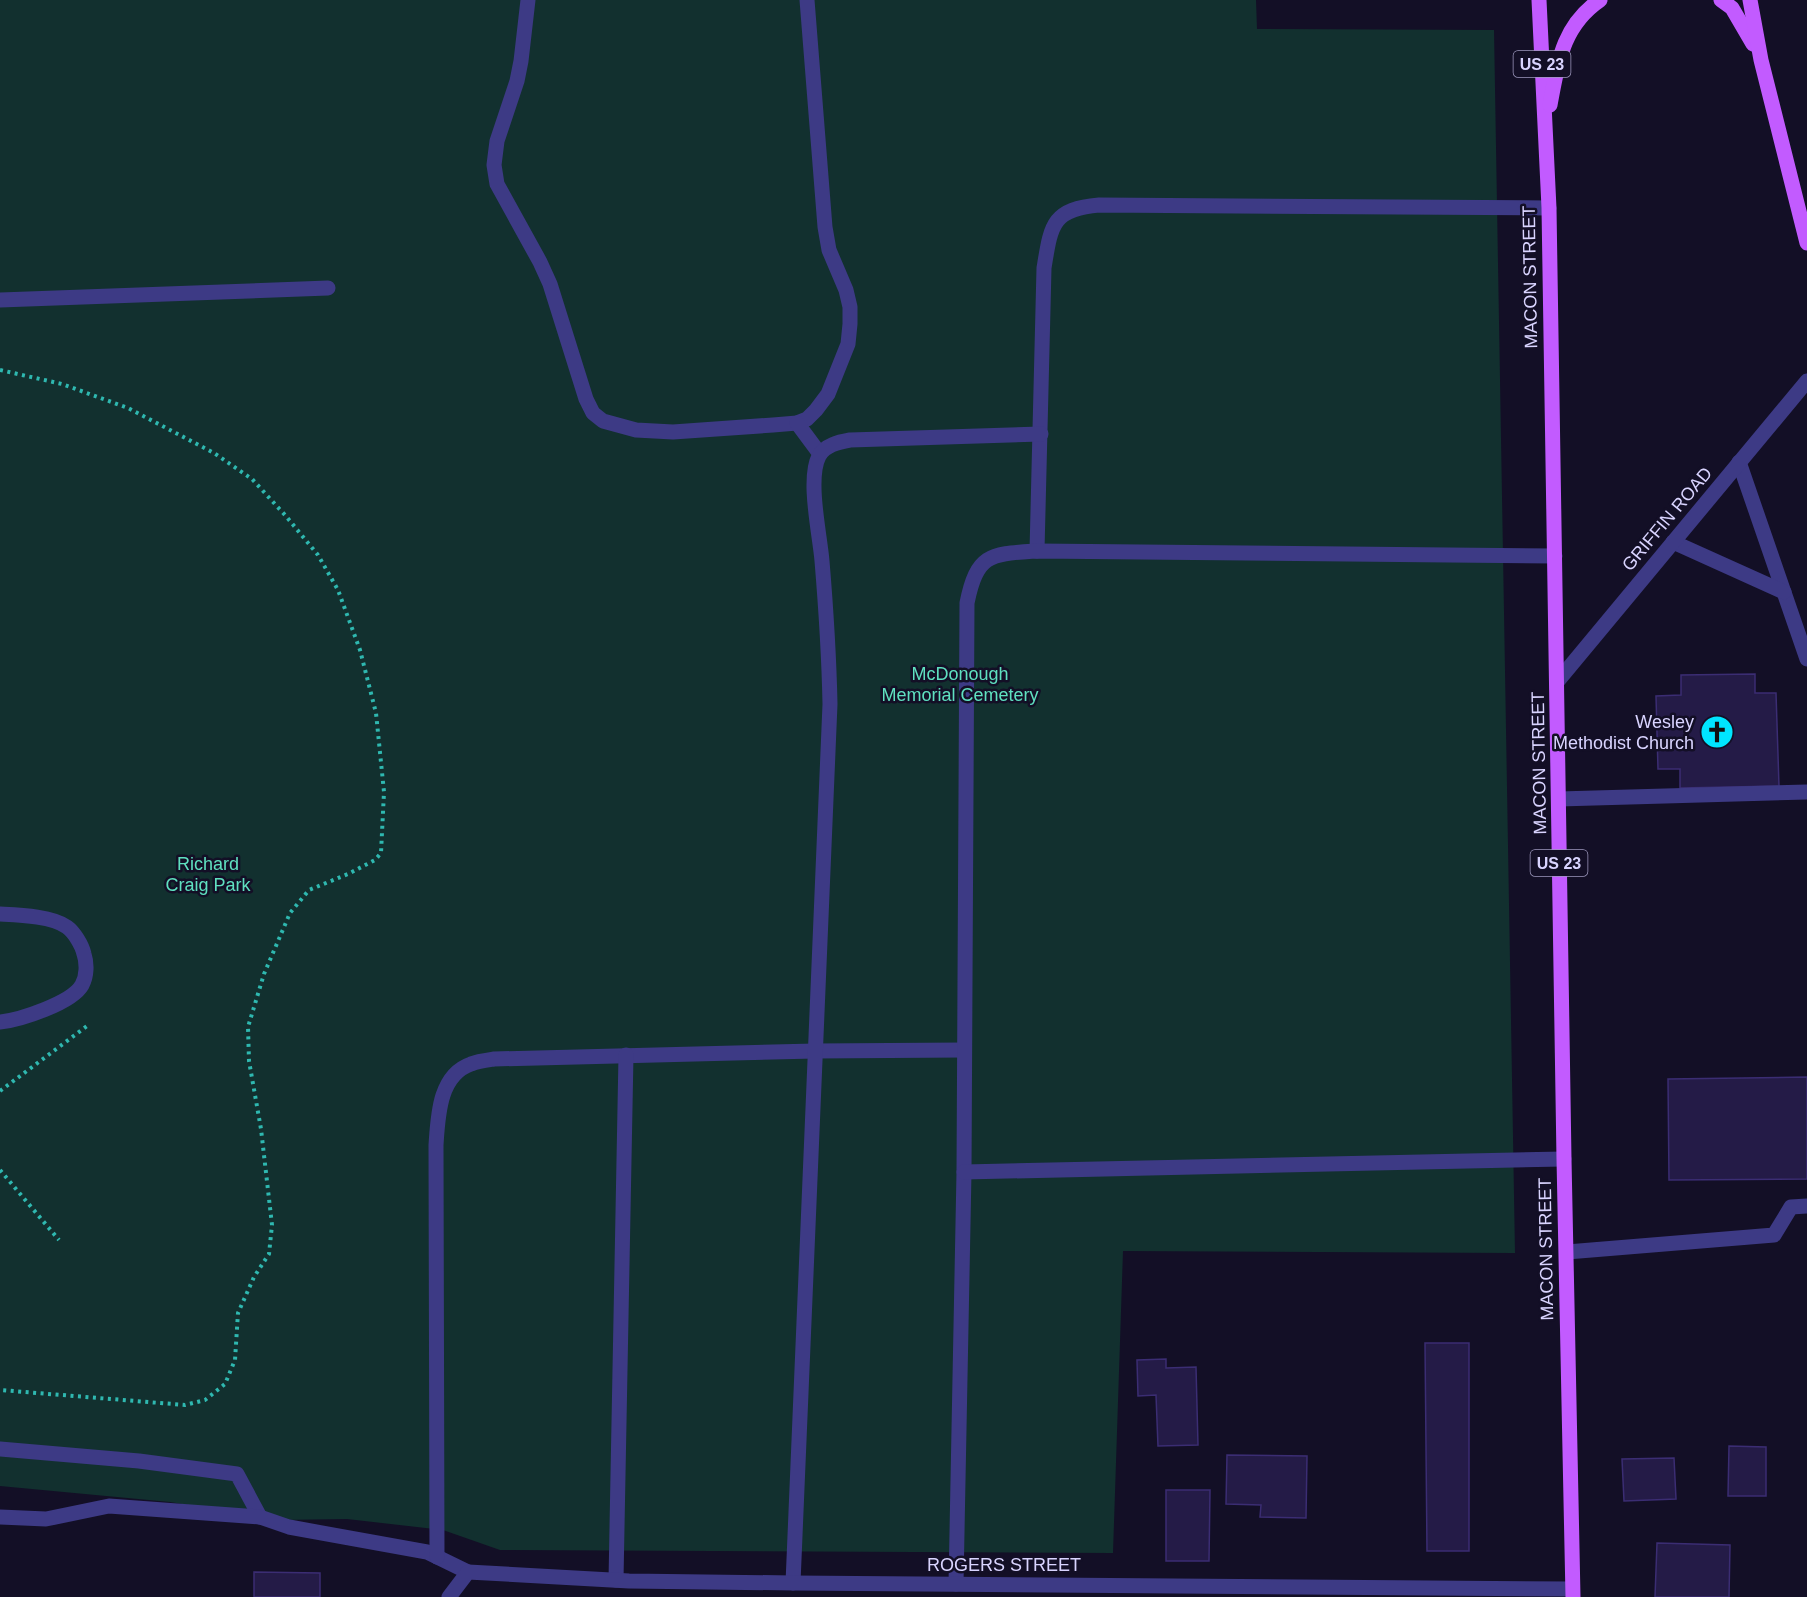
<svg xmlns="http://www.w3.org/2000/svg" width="1807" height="1597" font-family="Arial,sans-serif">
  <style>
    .green { fill: #12302f }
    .building { fill: #241b47; stroke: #3b2d73; stroke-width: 1.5 }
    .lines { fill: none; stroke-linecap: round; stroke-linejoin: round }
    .path { stroke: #2fb8b0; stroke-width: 4; stroke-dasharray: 3 4.5; stroke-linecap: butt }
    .lane { stroke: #3d3a85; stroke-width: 15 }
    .street { stroke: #3d3a85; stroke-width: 15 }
    .primary { stroke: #c25bff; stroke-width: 15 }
    .labels { text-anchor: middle; stroke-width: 5; stroke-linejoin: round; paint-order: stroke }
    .shield { fill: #130f26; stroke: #9e99be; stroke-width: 1.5 }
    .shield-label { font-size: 16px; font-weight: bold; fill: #d9d4ff }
    .street-label { font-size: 18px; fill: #d9d4ff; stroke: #130f26 }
    .park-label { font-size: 18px; fill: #5fe0c0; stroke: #130f26 }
    .poi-label { font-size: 18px; fill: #d9d4ff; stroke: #130f26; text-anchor: end }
  </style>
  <rect width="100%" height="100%" fill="#130f26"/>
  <polygon class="green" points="0,0 1256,0 1257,29 1494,30 1515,1253 1123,1251 1113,1553 500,1550 443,1530 347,1519 278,1520 170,1502 0,1486"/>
  <g class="building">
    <polygon points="1755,674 1755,693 1776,693 1779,786 1680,788 1680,769 1658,769 1656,696 1681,695 1681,675"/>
    <polygon points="1807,1077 1807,1179 1669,1180 1668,1079"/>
    <polygon points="1425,1343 1469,1343 1469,1551 1427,1551"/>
    <polygon points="1166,1359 1166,1368 1196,1367 1198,1445 1158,1446 1156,1395 1138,1396 1137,1360"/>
    <polygon points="1729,1446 1766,1447 1766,1496 1728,1496"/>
    <polygon points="1227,1455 1307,1456 1306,1518 1260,1517 1261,1505 1226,1504"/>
    <polygon points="1674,1458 1676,1499 1624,1501 1622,1459"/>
    <polygon points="1166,1490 1210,1490 1209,1561 1166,1561"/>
    <polygon points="1657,1543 1730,1545 1729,1597 1655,1597"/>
    <polygon points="254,1572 320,1573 320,1597 254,1597"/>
  </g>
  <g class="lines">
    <g class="path">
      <polyline points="0,370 62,384 128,408 214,453 252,479 285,515 318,555 338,590 360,650 376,713 384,792 381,853 375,860 348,874 309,890 290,913 264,974 248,1027 249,1061 261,1129 272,1225 269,1254 254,1277 238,1313 235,1360 225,1384 205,1400 185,1405 0,1390"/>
      <polyline points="0,1091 87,1026"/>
      <polyline points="0,1170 59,1240"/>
    </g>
    <g class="lane">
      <polyline points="528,0 521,61 517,81 497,141 494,165 497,184 540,262 550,284 586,399 593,413 603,421 636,430 673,432 773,425 797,423 807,419 816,410 828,394 848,344 850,324 850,307 846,290 829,250 825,227 807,0"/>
      <polyline points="0,300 328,288"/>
      <polyline points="797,423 820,454"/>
      <polyline points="1739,462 1807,659"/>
      <polyline points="1673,542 1784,592"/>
      <path d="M1037,551L1044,268C1051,225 1052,209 1099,205L1549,208"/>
      <polyline points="1559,799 1807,792"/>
      <path d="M0,914C18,915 52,916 67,927C74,932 82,945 84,954C87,963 87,976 82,985C72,1003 20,1020 0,1022"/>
      <polyline points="1567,1252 1774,1235 1791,1207 1807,1206"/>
      <polyline points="0,1449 139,1461 237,1474 260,1517"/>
      <polyline points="0,1517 46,1519 109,1506 260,1517 289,1527 427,1552 468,1572"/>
      <path d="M437,1557L436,1145C438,1116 439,1075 471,1064C478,1061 487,1060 494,1059L815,1051L964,1050"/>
      <polyline points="616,1580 626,1055"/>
      <path d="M793,1583L830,704C829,656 826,609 822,561C820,535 807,479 819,456C825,445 839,442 850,440L1041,434"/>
      <path d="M956,1584L964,1172L967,603C977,553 991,554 1037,551L1555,556"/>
    </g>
    <g class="street">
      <polyline points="1557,682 1807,381"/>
      <polyline points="964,1172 1564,1159"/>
      <polyline points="449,1597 468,1572 629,1581 793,1583 1572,1589"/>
    </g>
    <g class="primary">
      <polyline points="1539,0 1549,208 1564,1159 1573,1597"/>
      <polyline points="1721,0 1732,8 1753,44"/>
      <polyline points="1750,0 1761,60 1807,243"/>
      <path d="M1550,105C1558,63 1562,26 1600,0"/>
    </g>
  </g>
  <defs>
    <symbol id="church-disc" viewBox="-11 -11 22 22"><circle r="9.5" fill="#00e5ff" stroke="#130f26"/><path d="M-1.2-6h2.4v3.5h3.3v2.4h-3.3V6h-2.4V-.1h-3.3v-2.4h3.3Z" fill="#111"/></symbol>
  </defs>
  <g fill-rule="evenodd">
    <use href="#church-disc" x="1698" y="713" width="38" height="38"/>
  </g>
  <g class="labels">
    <g class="shield">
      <rect x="1513.5" y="51" width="57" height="26" rx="4.5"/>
      <rect x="1530.5" y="850" width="57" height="26" rx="4.5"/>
    </g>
    <g class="shield-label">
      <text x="1542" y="70">US 23</text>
      <text x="1559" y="869">US 23</text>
    </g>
    <g class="street-label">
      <text transform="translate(1530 277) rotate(-91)" y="6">MACON STREET</text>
      <text transform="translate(1667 519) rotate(-50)" y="6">GRIFFIN ROAD</text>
      <text transform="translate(1539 763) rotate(-91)" y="6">MACON STREET</text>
      <text transform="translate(1546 1249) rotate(-91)" y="6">MACON STREET</text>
      <text x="1004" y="1571">ROGERS STREET</text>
    </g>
    <g class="park-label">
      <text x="960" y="680">McDonough<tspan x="960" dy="21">Memorial Cemetery</tspan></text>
      <text x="208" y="870">Richard<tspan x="208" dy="21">Craig Park</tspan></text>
    </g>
    <g class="poi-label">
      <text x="1694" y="728">Wesley<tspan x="1694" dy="21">Methodist Church</tspan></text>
    </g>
  </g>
</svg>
